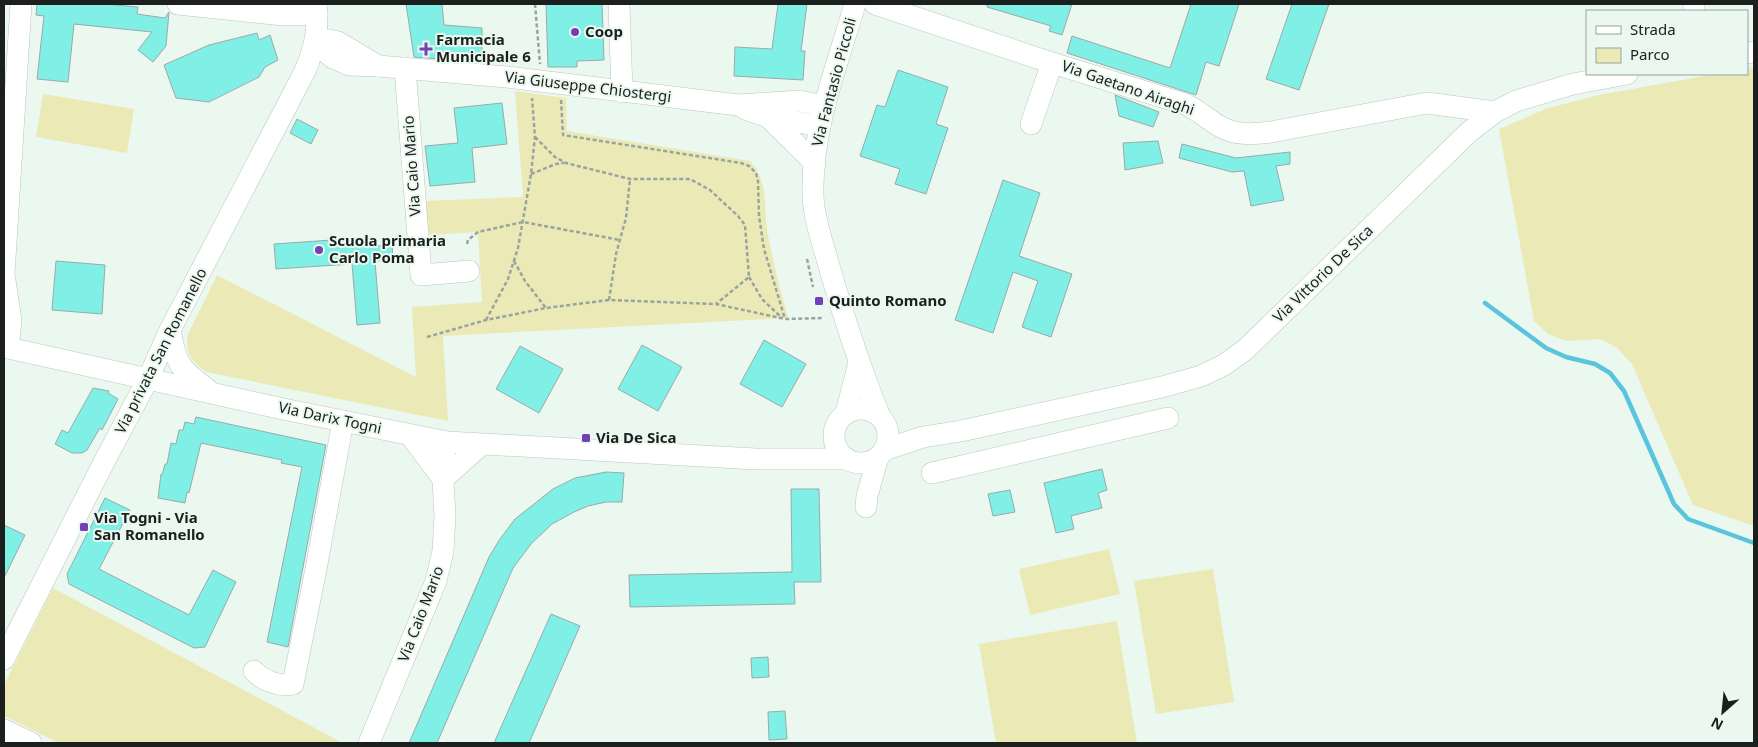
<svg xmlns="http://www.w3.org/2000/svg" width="1758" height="747" font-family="'Noto Sans',sans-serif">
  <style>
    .green { fill: #ebeab6 }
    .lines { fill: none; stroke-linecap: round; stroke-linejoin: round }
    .stream { stroke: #5ac4dd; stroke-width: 4.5 }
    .building { fill: #80efe6; stroke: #9baaa8 }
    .minor-casing { stroke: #bac7c0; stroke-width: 22 }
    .path { stroke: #9aa49e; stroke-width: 2.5; stroke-dasharray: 4 2.5; stroke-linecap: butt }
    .minor { stroke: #fff; stroke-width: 21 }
    .poi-dot { fill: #7241b8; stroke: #eaf8f0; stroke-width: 2 }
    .labels { text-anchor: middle; stroke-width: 4; stroke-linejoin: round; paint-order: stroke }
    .poi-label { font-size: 15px; font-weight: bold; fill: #1b1f1d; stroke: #eaf8f0; text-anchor: start }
    .street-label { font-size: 15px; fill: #1b1f1d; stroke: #eaf8f0 }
  </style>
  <rect width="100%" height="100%" fill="#eaf8f0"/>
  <g class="green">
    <polygon points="1754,68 1754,526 1693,505 1632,364 1617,348 1601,339 1566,341 1548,334 1534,321 1499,129 1548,108 1599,95 1715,74 1747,74 1747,69"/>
    <path d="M515,91L566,98L567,131L750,161C771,186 762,206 768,235C773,263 781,291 788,318L443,336L448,421L206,372C192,362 184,352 188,334L217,275L416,377L412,307L482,302L478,232L429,235L425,201L523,197Z"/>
    <polygon points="43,94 134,109 127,153 36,137"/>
    <polygon points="1109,549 1120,594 1030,615 1019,569"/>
    <polygon points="1213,569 1234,702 1156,714 1134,581"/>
    <polygon points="53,588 339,741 339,743 59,743 4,716 4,685"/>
    <polygon points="1117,621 1137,743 996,743 979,644"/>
  </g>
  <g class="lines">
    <polyline class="stream" points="1485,303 1546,348 1566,357 1595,364 1610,373 1624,391 1674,504 1688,519 1754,543"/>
  </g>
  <g class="building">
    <polygon points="37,4 105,4 138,7 137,14 165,18 169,12 166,46 153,62 138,50 152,32 74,24 68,82 37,79 44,16 36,15"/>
    <polygon points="406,4 442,4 444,25 482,28 482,62 414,57"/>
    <polygon points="546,4 602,4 604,60 577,61 577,67 548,67"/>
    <polygon points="778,4 807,4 801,51 805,51 803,80 734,76 735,47 772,49"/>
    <polygon points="987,4 1072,4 1062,35 1049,31 1051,26 987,7"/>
    <polygon points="1191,4 1239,4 1219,66 1206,62 1196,95 1067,53 1072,36 1170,68"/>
    <polygon points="1292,4 1329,4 1299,90 1266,79"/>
    <polygon points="257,33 259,40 270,35 278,60 265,67 259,77 209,102 176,98 164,65 209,45"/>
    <polygon points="898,70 948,87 936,124 948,128 926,194 895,184 900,169 860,156 877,105 885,107"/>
    <polygon points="1115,95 1159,112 1153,127 1119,116"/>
    <polygon points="502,103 507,144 472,148 475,182 430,186 425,146 458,143 454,108"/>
    <polygon points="297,119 318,130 311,144 290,133"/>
    <polygon points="1158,141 1163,163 1125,170 1123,143"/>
    <polygon points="1182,144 1236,158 1290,152 1290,164 1276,166 1284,200 1251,206 1244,171 1232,172 1179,158"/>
    <polygon points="1003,180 1040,193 1019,256 1072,274 1051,337 1022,327 1038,281 1013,272 993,333 955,320"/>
    <polygon points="375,237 375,246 392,245 393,260 375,261 380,323 357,325 352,264 276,269 274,244"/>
    <polygon points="56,261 105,265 102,314 52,310"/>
    <polygon points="764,340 806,364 782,407 740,384"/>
    <polygon points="642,345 682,367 658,411 618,389"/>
    <polygon points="520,346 563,369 539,413 496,389"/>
    <polygon points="93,388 109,391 108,393 118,399 102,430 100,428 87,450 82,453 72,453 55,444 62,430 68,433"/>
    <polygon points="196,417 326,445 288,647 267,642 302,467 281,463 282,460 201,443 189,493 187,492 185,503 158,498 161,474 162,475 165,464 167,464 171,443 176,444 179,430 183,430 185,422 194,424"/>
    <polygon points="1102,469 1107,490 1098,493 1102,508 1071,516 1074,529 1056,533 1044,483"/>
    <polygon points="606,472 624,473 622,502 606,502 588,506 574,512 552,524 531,544 513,568 437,743 409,743 489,557 500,539 515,519 553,489 575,478"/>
    <polygon points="791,489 819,489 821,582 794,582 795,604 630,607 629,575 792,572"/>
    <polygon points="1010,490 1015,512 993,516 988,494"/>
    <polygon points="105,498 130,510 99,569 189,615 213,570 236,582 205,647 194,648 69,584 67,574"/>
    <polygon points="4,525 25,535 4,578"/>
    <polygon points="551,614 580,626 529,743 494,743"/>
    <polygon points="768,657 769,677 752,678 751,658"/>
    <polygon points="785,711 787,739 769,740 768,712"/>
  </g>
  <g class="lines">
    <defs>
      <g id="minor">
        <polyline points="178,4 283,15 317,14"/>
        <polyline points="619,4 622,92"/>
        <path d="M855,4C837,66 811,130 813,196C814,220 823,243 829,266C844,318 860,367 880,417"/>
        <path d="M875,4L1052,63L1185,104C1200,111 1208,120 1221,127C1237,136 1255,134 1271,132L1427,103L1495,112"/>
        <polyline points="1694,4 1694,11"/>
        <polyline points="315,43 333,58 349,65 378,66 507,77 738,105 799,101 825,106"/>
        <polyline points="315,43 329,40 338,42 378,66"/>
        <polyline points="1747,53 1754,52"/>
        <polyline points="405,68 421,275 469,271"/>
        <polyline points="745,109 768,117 820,126"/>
        <polyline points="768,117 815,163"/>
        <polyline points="1031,124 1052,63"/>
        <path d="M170,330C176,363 179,369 207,389"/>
        <polyline points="4,347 283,409 447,442 756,459 846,459"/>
        <polyline points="8,348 11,321 4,274 21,4"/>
        <circle cx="861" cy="436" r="27"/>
        <polyline points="846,413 859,363"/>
        <polyline points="410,435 443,479"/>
        <polyline points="884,450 923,437 961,431 1162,387 1201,376 1224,365 1246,349 1469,132 1495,112 1516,101 1573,84 1627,74"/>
        <polyline points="932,473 1168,418"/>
        <polyline points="443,479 481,445"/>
        <polyline points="866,507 867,496 878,457"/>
        <path d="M4,659L103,464L148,379L170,330L305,71C315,47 319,29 316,4"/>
        <path d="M254,671C263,681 280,687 293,684L316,569L343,421"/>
        <polyline points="4,730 31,743"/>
        <polyline points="369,743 436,581 443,551 445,516 442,463 447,442"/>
      </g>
    </defs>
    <use href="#minor" class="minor-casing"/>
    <g class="path">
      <polyline points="535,4 540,64"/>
      <polyline points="561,100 563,135 741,163 749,166 756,173 758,181 759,216 764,249 785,319"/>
      <polyline points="535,137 555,157 566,163 630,179 690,179 710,190 738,216 745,225 749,277 716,304"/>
      <polyline points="531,174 556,164 564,163"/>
      <polyline points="467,244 468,240 478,232 523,222 620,240"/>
      <polyline points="807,259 813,287"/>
      <polyline points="514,261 525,281 546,308"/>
      <polyline points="749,277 762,299 782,318"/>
      <polyline points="609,300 616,254 626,218 630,179"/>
      <polyline points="486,320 508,279 518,248 531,174 535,137 532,98"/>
      <polyline points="427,337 486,320 546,308 609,300 716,304 785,319 824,318"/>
    </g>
    <use href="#minor" class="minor"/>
  </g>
  <g class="poi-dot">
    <circle cx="575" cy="32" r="5"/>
    <path d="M423.5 41.5h5v5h5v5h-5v5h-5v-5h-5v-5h5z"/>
    <circle cx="319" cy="250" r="5"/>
    <rect x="814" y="296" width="10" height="10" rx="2.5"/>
    <rect x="581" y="433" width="10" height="10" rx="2.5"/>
    <rect x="79" y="522" width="10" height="10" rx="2.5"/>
  </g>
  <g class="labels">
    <g class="poi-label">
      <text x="585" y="37">Coop</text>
      <text x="436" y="45">Farmacia<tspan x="436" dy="17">Municipale 6</tspan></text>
      <text x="329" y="246">Scuola primaria<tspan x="329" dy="17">Carlo Poma</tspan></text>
      <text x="829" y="306">Quinto Romano</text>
      <text x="596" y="443">Via De Sica</text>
      <text x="94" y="523">Via Togni - Via<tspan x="94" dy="17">San Romanello</tspan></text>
    </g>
    <g class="street-label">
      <text transform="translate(834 82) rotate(-75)" y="5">Via Fantasio Piccoli</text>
      <text transform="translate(588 87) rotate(7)" y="5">Via Giuseppe Chiostergi</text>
      <text transform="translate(1128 88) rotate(19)" y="5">Via Gaetano Airaghi</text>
      <text transform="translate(412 166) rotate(-94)" y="5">Via Caio Mario</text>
      <text transform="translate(1323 274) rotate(-44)" y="5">Via Vittorio De Sica</text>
      <text transform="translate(161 351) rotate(-63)" y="5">Via privata San Romanello</text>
      <text transform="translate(330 418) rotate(12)" y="5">Via Darix Togni</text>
      <text transform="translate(421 614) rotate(-69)" y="5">Via Caio Mario</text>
    </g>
  </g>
  <rect width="1758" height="747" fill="none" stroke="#1b1f1d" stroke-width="10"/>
  <rect x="1586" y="10" width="162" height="65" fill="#eaf8f0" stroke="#97a19c"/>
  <rect x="1596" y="26" width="25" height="8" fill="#ffffff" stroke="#97a19c"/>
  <text x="1630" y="35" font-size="15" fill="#1b1f1d">Strada</text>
  <rect x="1596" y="48" width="25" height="15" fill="#ebeab6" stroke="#97a19c"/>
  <text x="1630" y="60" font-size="15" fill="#1b1f1d">Parco</text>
  <g transform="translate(1723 712) rotate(207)" stroke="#eaf8f0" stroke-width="4" paint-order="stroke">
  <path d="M0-4L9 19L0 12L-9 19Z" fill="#1b1f1d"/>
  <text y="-8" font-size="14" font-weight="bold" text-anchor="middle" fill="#1b1f1d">N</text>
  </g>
</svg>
